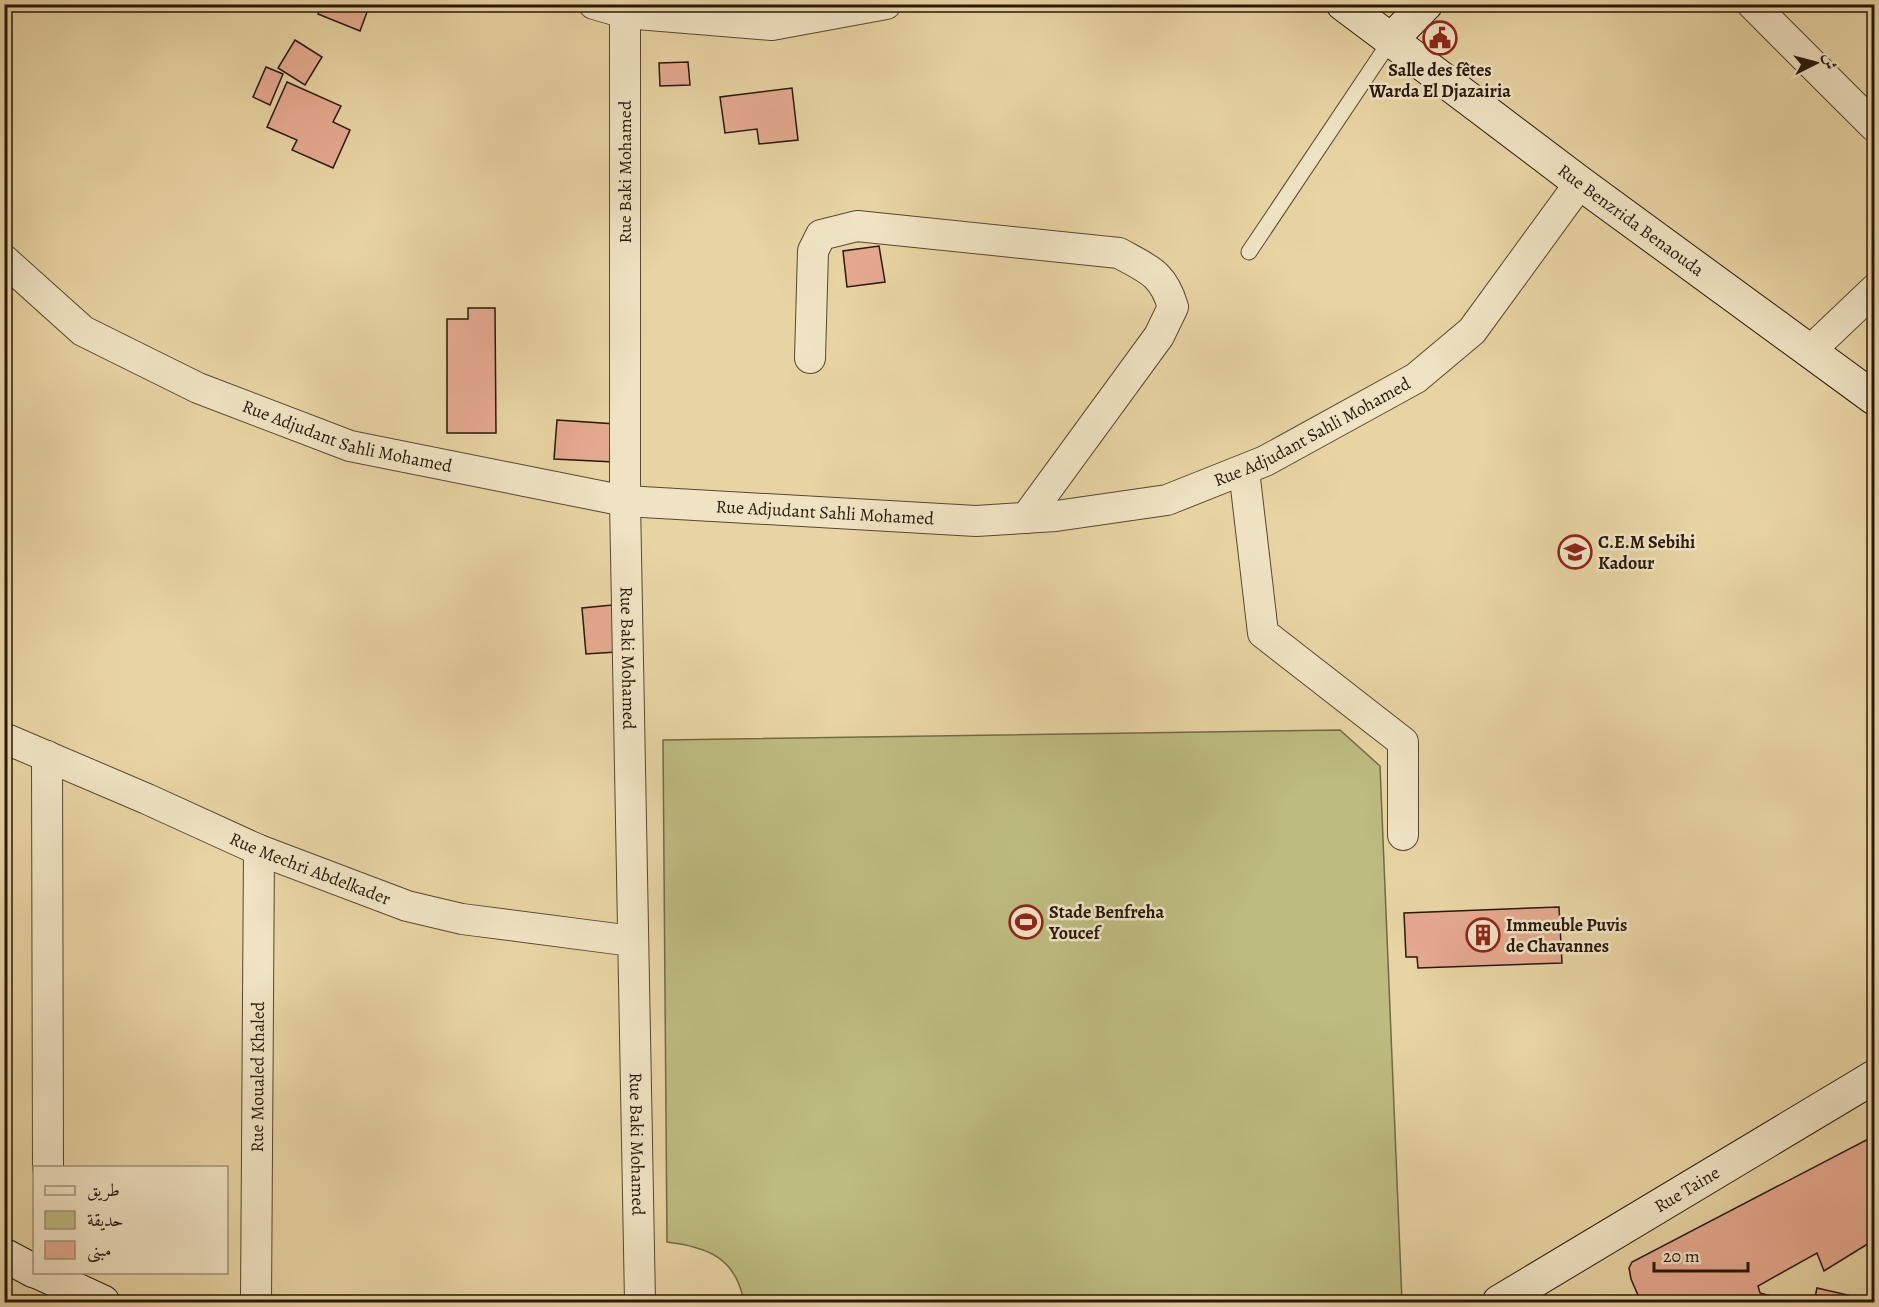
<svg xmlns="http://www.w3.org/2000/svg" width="1879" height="1307" font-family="Alegreya,Amiri,serif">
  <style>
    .green { fill: #bdbb80; stroke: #726a46; stroke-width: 1.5 }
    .building { fill: #e5a98f; stroke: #27180b; stroke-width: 1.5 }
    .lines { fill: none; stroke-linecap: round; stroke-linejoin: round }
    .lane-casing { stroke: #574731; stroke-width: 17 }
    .street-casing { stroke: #574731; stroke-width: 32 }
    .secondary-casing { stroke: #27180b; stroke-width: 35 }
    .lane { stroke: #f0e3c3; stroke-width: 15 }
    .street { stroke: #f0e3c3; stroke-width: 30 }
    .secondary { stroke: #f0e3c3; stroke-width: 33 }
    .labels { text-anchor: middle; stroke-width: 5; stroke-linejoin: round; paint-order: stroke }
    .poi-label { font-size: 18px; font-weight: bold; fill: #27180b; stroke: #f0e3c3; text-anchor: start }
    .street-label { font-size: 18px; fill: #27180b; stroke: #f0e3c3 }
  </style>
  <rect width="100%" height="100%" fill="#e8d4a3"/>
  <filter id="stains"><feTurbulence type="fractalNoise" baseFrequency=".00333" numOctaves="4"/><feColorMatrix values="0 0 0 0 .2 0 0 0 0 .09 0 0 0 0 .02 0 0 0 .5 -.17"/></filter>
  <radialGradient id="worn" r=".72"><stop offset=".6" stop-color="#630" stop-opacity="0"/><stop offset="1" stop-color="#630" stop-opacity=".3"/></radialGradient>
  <path class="green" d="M1340,730L1380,766L1402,1302H744C736,1258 708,1247 667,1242L663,740Z"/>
  <g class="building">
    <polygon points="321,4 370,4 360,31 318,14"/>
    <polygon points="295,40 322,57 305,85 278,68"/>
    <polygon points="688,62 690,85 660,86 659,63"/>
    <polygon points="266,67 283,74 270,105 253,97"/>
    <polygon points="287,82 341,106 333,122 350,130 333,168 292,150 297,140 267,127"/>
    <polygon points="792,88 798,140 759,144 757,129 725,133 720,97"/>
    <polygon points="879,246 885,282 847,287 843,251"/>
    <polygon points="468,308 495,308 496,433 447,433 447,319 468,319"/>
    <polygon points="557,420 616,424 614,462 554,459"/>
    <polygon points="612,605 616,652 586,654 582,608"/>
    <polygon points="1559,907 1562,963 1418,968 1417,957 1406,957 1404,913"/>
    <polygon points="1874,1136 1874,1240 1824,1271 1817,1253 1758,1286 1760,1293 1792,1302 1641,1302 1631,1279 1629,1268 1632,1262"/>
    <polygon points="1817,1288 1874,1301 1874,1302 1814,1302"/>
  </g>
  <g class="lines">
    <defs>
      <polyline id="lane" points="1249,252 1391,40"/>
      <g id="street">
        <polyline points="594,4 625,13 772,25 886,4"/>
        <polyline points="1752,4 1874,126"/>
        <path id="s1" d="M625,13V501L640,1302"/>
        <path id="s2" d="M4,260L83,331L198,388L350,446L625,501L976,521L1056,516L1167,500L1265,461L1416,378L1472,331L1580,183"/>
        <polyline points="1811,350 1874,290"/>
        <path d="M810,358L813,251L821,235L857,226L1119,253C1148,269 1163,273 1173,307L1159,336L1026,518"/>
        <polyline points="1244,470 1263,633 1403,742 1403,835"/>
        <path id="s3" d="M4,738L147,799L259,850L407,906L462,919L632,941"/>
        <polyline points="47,756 48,1168"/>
        <path id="s4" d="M256,1302L259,850"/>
      </g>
      <g id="secondary">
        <polyline points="1343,4 1391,40 1426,4"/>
        <path id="s5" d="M1391,40L1580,183L1874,398"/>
        <polyline points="4,1255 34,1271"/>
        <polyline points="38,1272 103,1302"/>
        <path id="s6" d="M1499,1302L1874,1077"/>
      </g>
    </defs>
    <use href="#lane" class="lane-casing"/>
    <use href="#street" class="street-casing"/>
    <use href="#secondary" class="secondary-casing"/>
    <use href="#lane" class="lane"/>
    <use href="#street" class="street"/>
    <use href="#secondary" class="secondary"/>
  </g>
  <defs>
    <symbol id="civic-ring" viewBox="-11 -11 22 22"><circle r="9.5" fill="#f0e3c3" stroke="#8f2418" stroke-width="1.5"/><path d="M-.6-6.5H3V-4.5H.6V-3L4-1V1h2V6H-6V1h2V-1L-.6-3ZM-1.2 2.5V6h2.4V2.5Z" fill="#8f2418"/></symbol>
    <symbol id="school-ring" viewBox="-11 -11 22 22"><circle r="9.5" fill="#f0e3c3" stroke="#8f2418" stroke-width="1.5"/><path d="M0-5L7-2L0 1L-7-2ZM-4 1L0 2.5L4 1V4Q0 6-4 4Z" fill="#8f2418"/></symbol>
    <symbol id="stadium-ring" viewBox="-11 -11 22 22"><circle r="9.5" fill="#f0e3c3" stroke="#8f2418" stroke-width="1.5"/><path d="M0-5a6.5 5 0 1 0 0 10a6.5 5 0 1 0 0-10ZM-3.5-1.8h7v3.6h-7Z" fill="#8f2418"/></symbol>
    <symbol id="building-ring" viewBox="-11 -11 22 22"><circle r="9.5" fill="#f0e3c3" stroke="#8f2418" stroke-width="1.5"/><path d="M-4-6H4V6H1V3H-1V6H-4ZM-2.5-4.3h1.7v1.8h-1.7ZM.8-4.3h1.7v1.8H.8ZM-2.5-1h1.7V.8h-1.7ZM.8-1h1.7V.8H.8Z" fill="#8f2418"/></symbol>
  </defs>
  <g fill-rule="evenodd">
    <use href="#civic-ring" x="1421" y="19" width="38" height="38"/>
    <use href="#school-ring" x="1556" y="533" width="38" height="38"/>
    <use href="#stadium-ring" x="1007" y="903" width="38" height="38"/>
    <use href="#building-ring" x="1464" y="916" width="38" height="38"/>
  </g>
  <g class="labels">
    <g class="poi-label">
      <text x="1440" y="76" text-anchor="middle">Salle des fêtes<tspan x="1440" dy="21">Warda El Djazairia</tspan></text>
      <text x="1598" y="548">C.E.M Sebihi<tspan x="1598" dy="21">Kadour</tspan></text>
      <text x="1049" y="918">Stade Benfreha<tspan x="1049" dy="21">Youcef</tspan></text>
      <text x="1506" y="931">Immeuble Puvis<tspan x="1506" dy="21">de Chavannes</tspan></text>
    </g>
    <g class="street-label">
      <text transform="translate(625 172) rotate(-90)" y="6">Rue Baki Mohamed</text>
      <text dy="6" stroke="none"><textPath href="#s5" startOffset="300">Rue Benzrida Benaouda</textPath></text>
      <text dy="6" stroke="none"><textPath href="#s2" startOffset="1382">Rue Adjudant Sahli Mohamed</textPath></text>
      <text dy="6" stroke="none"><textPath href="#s2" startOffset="392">Rue Adjudant Sahli Mohamed</textPath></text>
      <text dy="6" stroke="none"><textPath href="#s2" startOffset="878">Rue Adjudant Sahli Mohamed</textPath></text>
      <text dy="6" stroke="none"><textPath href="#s1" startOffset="645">Rue Baki Mohamed</textPath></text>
      <text dy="6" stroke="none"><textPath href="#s3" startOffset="333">Rue Mechri Abdelkader</textPath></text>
      <text dy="6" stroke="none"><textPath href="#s4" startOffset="225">Rue Moualed Khaled</textPath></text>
      <text dy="6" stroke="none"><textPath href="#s1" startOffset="1131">Rue Baki Mohamed</textPath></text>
      <text dy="6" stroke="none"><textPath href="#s6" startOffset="219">Rue Taine</textPath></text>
    </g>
  </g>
  <rect width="1879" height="1307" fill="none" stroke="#e8d4a3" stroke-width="24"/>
  <rect x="6" y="6" width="1867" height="1295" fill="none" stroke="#27180b" stroke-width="3"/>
  <rect x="12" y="12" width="1855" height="1283" fill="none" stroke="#27180b" stroke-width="1.5"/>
  <rect x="33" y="1166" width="195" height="108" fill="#f0e3c3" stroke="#a09279" stroke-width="1.5"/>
  <rect x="45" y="1186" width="30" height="9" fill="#f0e3c3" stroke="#a09279" stroke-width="1.5"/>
  <text x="87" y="1196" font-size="18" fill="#27180b">طريق</text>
  <rect x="45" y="1211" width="30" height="18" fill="#bdbb80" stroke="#a09279" stroke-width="1.5"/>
  <text x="87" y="1226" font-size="18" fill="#27180b">حديقة</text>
  <rect x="45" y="1241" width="30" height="18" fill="#e5a98f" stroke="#a09279" stroke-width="1.5"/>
  <text x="87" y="1256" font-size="18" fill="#27180b">مبنى</text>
  <g transform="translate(1816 63) rotate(84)" stroke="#f0e3c3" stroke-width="4.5" paint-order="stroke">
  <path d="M0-4.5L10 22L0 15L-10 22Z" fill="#27180b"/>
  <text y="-9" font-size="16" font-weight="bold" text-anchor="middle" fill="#27180b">ش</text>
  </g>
  <path d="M1654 1262v9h94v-9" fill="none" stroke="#27180b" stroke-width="3"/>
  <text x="1663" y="1262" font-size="18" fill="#27180b" stroke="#f0e3c3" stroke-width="4.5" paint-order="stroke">20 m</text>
  <rect width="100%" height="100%" filter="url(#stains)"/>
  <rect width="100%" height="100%" fill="url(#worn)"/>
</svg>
